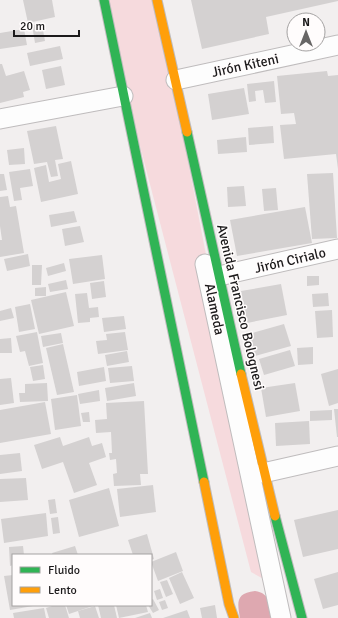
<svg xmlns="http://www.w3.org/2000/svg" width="338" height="618" font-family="Signika,sans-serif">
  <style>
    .green { fill: #f6dadd }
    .water { fill: #dea8b0 }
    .building { fill: #d4d1d1 }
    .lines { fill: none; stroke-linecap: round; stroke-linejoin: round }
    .street-casing { stroke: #bfbcbd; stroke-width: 21 }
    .fast-casing { stroke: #bfbcbd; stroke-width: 11 }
    .slow-casing { stroke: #bfbcbd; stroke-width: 11 }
    .street { stroke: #fdfdfd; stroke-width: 19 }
    .fast { stroke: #30b455; stroke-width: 9 }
    .slow { stroke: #ff9f0a; stroke-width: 9 }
    .labels { text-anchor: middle; stroke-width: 3; stroke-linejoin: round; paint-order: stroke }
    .street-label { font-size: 14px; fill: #1c1a1b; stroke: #fffcfc }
  </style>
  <rect width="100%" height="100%" fill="#f2efef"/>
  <polygon class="green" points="102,0 157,0 269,582 251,572"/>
  <path class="water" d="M255,591C270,593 270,605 273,618H240C237,602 236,593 255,591Z"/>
  <g class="building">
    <polygon points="23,0 52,0 55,17 28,23"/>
    <polygon points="191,0 338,0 338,1 266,17 269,34 202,49"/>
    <polygon points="42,24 45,41 35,43 32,25"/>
    <polygon points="24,29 27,45 0,49 0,33"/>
    <polygon points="60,46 63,59 30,66 27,53"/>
    <polygon points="0,64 2,64 6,76 24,71 30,90 23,92 24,97 0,103"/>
    <polygon points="61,66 65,85 46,89 42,70"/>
    <polygon points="327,71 328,76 338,75 338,169 336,154 284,159 280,125 296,124 294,113 281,114 277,76"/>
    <polygon points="274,81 276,102 265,103 263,90 255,91 256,101 249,102 247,84"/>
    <polygon points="244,88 249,114 212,120 208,94"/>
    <polygon points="56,126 63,159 55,160 58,176 51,177 47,162 34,164 27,131"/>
    <polygon points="273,126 274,143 249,145 248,128"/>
    <polygon points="246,137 247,152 218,154 217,140"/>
    <polygon points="24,148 25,164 9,165 7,150"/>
    <polygon points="71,161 78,194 41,202 34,168 46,165 49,182 61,179 58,164"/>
    <polygon points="30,169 33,186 20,188 22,200 14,201 9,172"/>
    <polygon points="333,173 337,238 312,239 307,174"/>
    <polygon points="0,174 4,174 7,190 0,191"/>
    <polygon points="244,186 246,206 228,207 227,187"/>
    <polygon points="276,188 278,210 264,211 262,189"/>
    <polygon points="8,196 10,207 16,206 24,253 0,257 0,240 2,240 0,226 0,197"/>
    <polygon points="305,207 312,243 237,256 230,220"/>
    <polygon points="74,211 77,222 51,227 49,215"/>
    <polygon points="80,226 84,242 65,246 62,229"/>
    <polygon points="28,254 30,266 7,271 4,259"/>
    <polygon points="102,255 105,279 73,284 69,259"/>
    <polygon points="64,263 66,271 48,276 46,268"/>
    <polygon points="32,265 42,265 41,285 32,285"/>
    <polygon points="307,276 319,276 319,285 307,286"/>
    <polygon points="66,280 68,289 50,292 48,284"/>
    <polygon points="104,281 106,297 92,299 90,283"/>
    <polygon points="281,284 287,315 247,323 241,291"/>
    <polygon points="46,287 46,296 35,296 35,288"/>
    <polygon points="66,292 74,326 39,334 31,300"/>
    <polygon points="87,293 89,308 98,307 99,317 90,318 90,322 78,323 75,294"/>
    <polygon points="328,293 329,306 313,307 312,294"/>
    <polygon points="30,304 35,329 19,332 15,307"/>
    <polygon points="11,308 14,318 0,321 0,311"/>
    <polygon points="332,310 333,337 317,338 315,311"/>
    <polygon points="124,316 126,329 104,332 102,318"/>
    <polygon points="284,324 291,346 255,356 249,334"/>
    <polygon points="37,332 43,363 29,366 25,351 20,352 16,336"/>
    <polygon points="125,332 128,350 98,354 96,341 107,340 106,334"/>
    <polygon points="61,333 63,343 43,347 41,336"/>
    <polygon points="11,338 12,353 0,353 0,339"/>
    <polygon points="63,344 74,392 57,395 46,348"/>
    <polygon points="313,347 313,364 298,365 297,348"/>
    <polygon points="290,350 295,366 264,375 259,359"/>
    <polygon points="127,351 129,362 107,366 105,355"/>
    <polygon points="43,365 45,379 33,381 30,367"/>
    <polygon points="132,366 134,381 110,383 108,368"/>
    <polygon points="104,367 106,381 79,386 77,372"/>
    <polygon points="338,369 338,403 329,406 321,374"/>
    <polygon points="11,378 14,403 0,405 0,379"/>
    <polygon points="47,383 48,401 20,402 19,393 25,393 25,384"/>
    <polygon points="134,383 136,396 107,401 105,388"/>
    <polygon points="295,383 300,411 266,417 261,388"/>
    <polygon points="99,390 100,401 80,404 78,394"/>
    <polygon points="77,395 81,426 55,430 51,399"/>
    <polygon points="144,401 148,474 140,474 141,485 114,486 113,474 117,473 116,459 110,460 109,453 112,453 111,432 96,433 95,420 107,419 106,403"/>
    <polygon points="45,402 51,434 0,443 0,410"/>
    <polygon points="334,409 338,409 338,437 337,437"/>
    <polygon points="332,410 332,420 310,421 310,411"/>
    <polygon points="89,412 90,422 83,422 81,413"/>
    <polygon points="309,421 310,444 276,446 275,423"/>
    <polygon points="60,437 63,446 89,437 92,446 102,443 106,457 89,463 97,485 74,493 63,462 42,469 34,445"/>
    <polygon points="20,453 22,471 0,474 0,455"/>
    <polygon points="26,478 28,500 0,502 0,479"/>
    <polygon points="153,485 156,512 120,517 117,489"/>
    <polygon points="109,488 119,526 79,537 69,500"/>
    <polygon points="55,499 57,513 50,514 48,500"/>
    <polygon points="338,510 338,549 303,557 294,520"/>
    <polygon points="46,513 48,536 4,543 1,519"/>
    <polygon points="58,517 60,533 53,534 51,518"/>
    <polygon points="147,534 154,559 151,560 151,555 133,555 128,540"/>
    <polygon points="23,546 24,555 13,555 13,565 10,566 9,547"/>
    <polygon points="75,546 78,555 53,555 52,553"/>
    <polygon points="176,552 183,571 158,581 151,562"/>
    <polygon points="182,572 194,598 180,604 169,578"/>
    <polygon points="338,572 338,605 323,609 314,579"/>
    <polygon points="13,575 13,605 33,606 10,610 4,576"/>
    <polygon points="167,580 173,594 166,597 160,582"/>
    <polygon points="160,589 163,598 157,600 154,591"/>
    <polygon points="153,599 159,610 153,613 148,605 151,605 151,600"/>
    <polygon points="165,600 168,608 162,610 159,602"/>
    <polygon points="55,605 65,605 69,618 49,618 46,608"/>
    <polygon points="66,605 96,605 69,614"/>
    <polygon points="98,605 114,605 117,618 101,618"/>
    <polygon points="116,605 146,605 148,612 119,618"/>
    <polygon points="215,605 217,618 202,618 200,608"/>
    <polygon points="95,606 99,618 80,618 78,611"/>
    <polygon points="44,608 46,618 14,618 13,613"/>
    <polygon points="187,610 190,618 163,618"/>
    <polygon points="150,613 152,618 135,618"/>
  </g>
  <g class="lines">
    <defs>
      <g id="street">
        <polyline points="176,80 338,45"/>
        <polyline points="0,119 123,96"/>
        <polyline points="205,264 281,618"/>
        <polyline points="219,276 338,249"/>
        <polyline points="263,473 338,456"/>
      </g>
      <g id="fast">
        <polyline points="104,0 204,482"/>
        <polyline points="187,132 241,374"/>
        <polyline points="275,516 302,618"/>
      </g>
      <g id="slow">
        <polyline points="157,0 187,132"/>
        <polyline points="241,374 275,516"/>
        <polyline points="204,482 229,604 234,618"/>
      </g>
    </defs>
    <use href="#street" class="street-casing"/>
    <use href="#fast" class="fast-casing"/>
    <use href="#slow" class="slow-casing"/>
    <use href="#street" class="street"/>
    <use href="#fast" class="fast"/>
    <use href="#slow" class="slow"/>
  </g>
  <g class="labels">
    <g class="street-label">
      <text transform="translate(245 65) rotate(-12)" y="5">Jirón Kiteni</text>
      <text transform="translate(290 260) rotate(-13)" y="5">Jirón Cirialo</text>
      <text transform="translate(241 307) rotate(77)" y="5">Avenida Francisco Bolognesi</text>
      <text transform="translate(215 309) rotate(78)" y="5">Alameda</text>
    </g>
  </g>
  <rect x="12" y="554" width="140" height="52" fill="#fffcfc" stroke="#a4a2a2"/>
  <rect x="20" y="567" width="20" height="6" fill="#30b455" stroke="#a4a2a2"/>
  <text x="48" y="574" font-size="12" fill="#1c1a1b">Fluido</text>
  <rect x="20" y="587" width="20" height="6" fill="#ff9f0a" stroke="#a4a2a2"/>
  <text x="48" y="594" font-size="12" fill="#1c1a1b">Lento</text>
  <g transform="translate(306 32)"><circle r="19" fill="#fffcfc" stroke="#a4a2a2"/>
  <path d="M0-3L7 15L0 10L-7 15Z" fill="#676565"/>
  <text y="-6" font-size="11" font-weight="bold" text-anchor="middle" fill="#1c1a1b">N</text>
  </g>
  <path d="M14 30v6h65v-6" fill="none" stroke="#1c1a1b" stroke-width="2"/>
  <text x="20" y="30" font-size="12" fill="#1c1a1b" stroke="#fffcfc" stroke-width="3" paint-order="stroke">20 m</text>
</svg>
